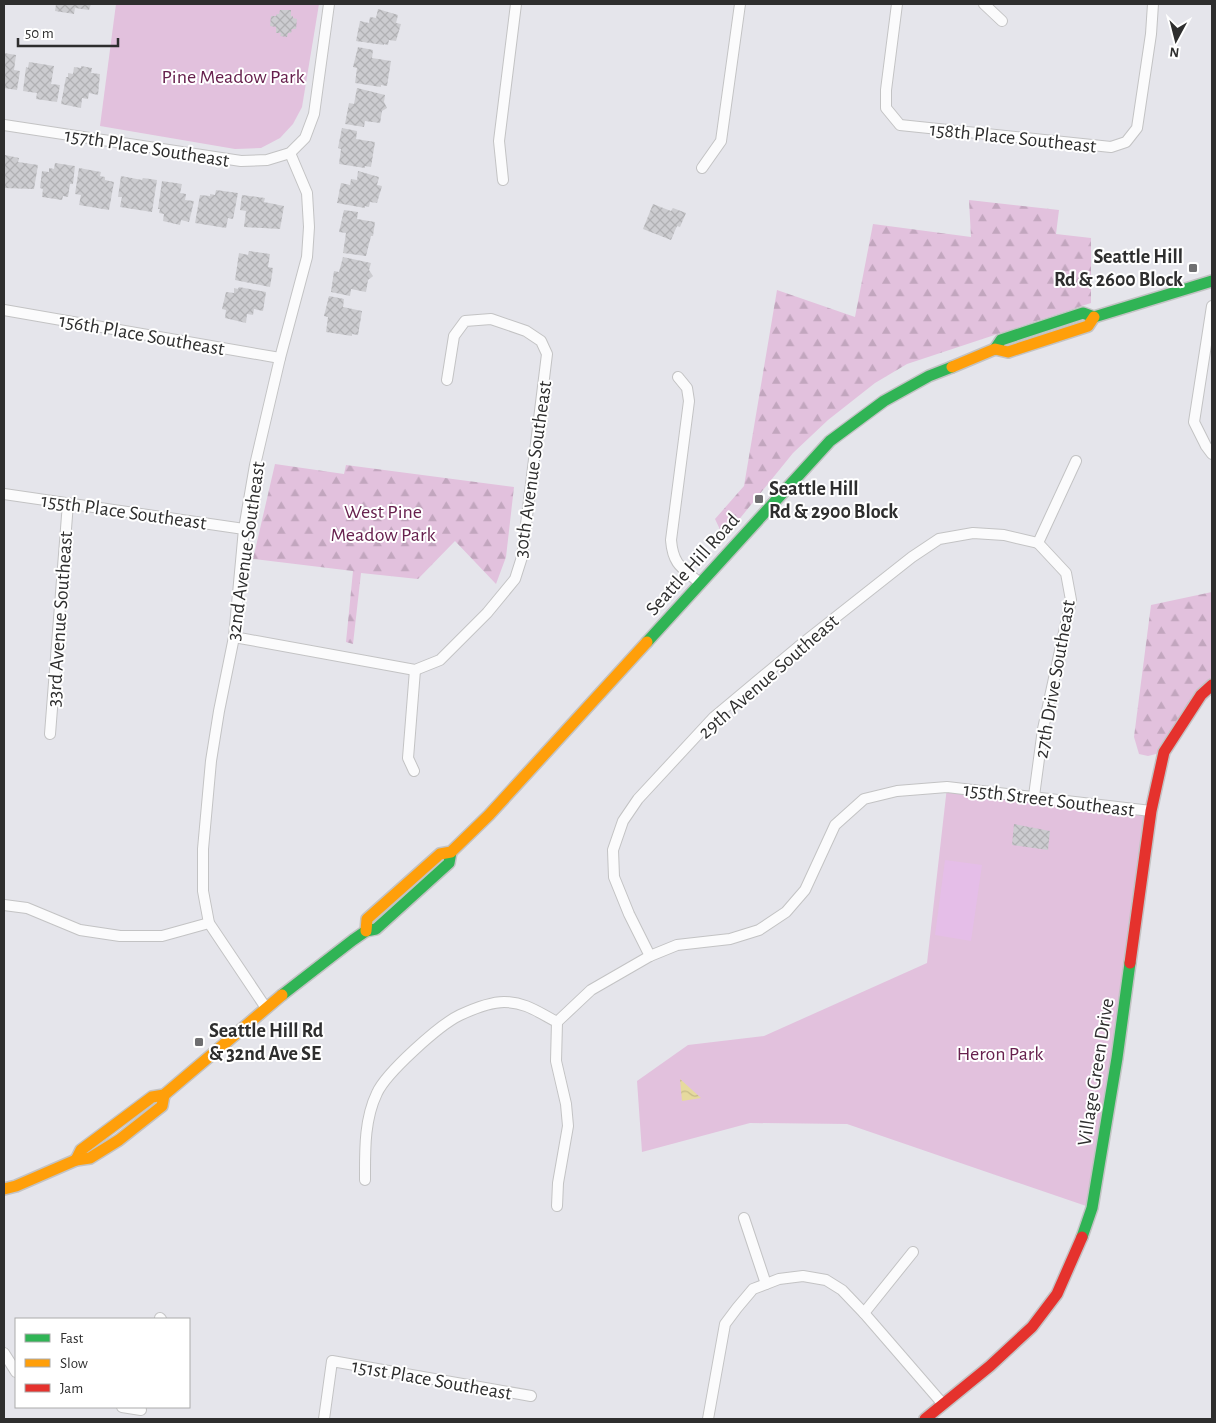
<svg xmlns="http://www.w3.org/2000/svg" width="1216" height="1423" font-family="'Alegreya Sans',sans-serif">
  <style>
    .forest { fill: url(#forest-firs) }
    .park { fill: #e2c1dd }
    .pitch { fill: #e5bee8 }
    .water { fill: url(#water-waves) }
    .building { fill: url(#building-cross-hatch) }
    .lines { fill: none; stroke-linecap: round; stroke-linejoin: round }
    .street-casing { stroke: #c3c3c4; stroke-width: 12 }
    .fast-casing { stroke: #c3c3c4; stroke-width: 14 }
    .slow-casing { stroke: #c3c3c4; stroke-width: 14 }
    .jam-casing { stroke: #c3c3c4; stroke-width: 14 }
    .street { stroke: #fbfbfc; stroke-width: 10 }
    .fast { stroke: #30b455; stroke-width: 11 }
    .slow { stroke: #ff9f0a; stroke-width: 11 }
    .jam { stroke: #e5322d; stroke-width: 11 }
    .poi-dot { fill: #6e6e70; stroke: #fff; stroke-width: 2 }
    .labels { text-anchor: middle; stroke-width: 4; stroke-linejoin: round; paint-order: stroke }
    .park-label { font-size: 20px; fill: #67214e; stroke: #fff }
    .street-label { font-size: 20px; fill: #2e2e2e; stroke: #fff }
    .poi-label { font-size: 20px; font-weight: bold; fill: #2e2e2e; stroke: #fff; text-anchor: start }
  </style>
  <defs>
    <pattern id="forest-firs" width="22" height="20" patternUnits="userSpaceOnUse" patternTransform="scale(1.25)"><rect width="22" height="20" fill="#e2c1dd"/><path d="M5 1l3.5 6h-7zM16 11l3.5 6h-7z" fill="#c2a6be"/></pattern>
    <pattern id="water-waves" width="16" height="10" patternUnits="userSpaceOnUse" patternTransform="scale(1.25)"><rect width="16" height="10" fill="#e6da9e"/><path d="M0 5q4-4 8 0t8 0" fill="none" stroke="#c6bb88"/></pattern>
    <pattern id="building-cross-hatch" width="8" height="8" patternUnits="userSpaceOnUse" patternTransform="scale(1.25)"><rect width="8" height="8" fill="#ccccd0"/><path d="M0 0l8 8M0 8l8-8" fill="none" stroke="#b0b0b3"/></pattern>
  </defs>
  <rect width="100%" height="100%" fill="#e5e5eb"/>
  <g class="forest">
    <polygon points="969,200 1059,210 1056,234 1091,238 1091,303 907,364 875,383 828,420 793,453 724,538 715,519 744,486 777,290 855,317 873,224 971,237"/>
    <polygon points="275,464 344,474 346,465 514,487 506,557 496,584 455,541 418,579 361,573 353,644 346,642 353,571 253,559"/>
    <polygon points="1212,592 1212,685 1164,752 1148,756 1139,754 1134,737 1151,605"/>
  </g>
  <g class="park">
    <polygon points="116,4 319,4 302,107 293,124 280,138 261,148 235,149 100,126"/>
    <polygon points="947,787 1151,811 1092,1208 847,1124 750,1123 642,1152 637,1081 688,1045 764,1036 927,963"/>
  </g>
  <polygon class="pitch" points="945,860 982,865 971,941 935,935"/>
  <polygon class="water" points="680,1079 701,1098 682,1101"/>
  <g class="building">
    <polygon points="56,4 91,4 89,10 75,8 74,14 55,11"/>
    <polygon points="378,9 398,15 396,23 401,24 396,41 389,40 388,45 384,44 384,45 356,41 360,21 369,23 370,17 376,18"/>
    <polygon points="280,10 291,10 291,16 293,16 293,18 297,19 296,29 292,29 291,33 288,33 287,37 280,36 281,33 276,33 276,27 270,26 271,16 276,16 277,14 279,14"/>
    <polygon points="358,47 373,50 372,58 391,61 387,86 381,85 381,87 355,83 357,68 353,67"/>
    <polygon points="4,53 16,55 14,70 20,71 17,90 4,88"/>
    <polygon points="29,62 54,66 51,84 60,85 57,102 36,99 37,93 23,91 26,67 28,68"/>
    <polygon points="81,66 92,68 91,73 100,74 98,95 89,93 88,99 82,98 81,108 61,104 66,77 68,77 68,73 73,74 74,67 81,68"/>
    <polygon points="357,88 385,95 384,102 387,108 382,111 380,123 365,121 364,127 345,124 349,103 354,104"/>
    <polygon points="342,128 357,131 356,139 375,142 371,167 365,166 365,168 339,164 341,149 338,148"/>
    <polygon points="5,155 19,158 18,162 38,165 34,189 4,188 4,157"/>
    <polygon points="55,163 75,166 73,184 70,184 68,197 63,196 62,200 42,197 43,189 40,188 42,171 49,172 49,168 54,169"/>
    <polygon points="79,168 101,172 100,176 105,177 105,180 114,182 109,210 79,205 81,195 75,194"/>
    <polygon points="358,171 379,177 377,185 382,186 377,203 370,202 369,207 365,206 365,208 337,203 341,183 350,185 351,179 357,180"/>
    <polygon points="121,176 142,180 143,178 157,180 152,212 120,207 122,197 118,197"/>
    <polygon points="162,181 182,184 180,193 186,194 185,200 194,201 189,222 181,220 180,225 163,221 164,214 159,213 160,209 158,209"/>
    <polygon points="216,190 238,193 233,219 228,218 226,228 195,223 200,195 210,196 210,194 215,195"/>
    <polygon points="242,195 265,198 264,202 284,206 280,229 244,227 246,211 240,210"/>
    <polygon points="653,204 671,211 673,208 686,213 680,227 677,226 671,240 643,229"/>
    <polygon points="344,210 358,212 357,219 375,222 373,236 371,236 366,256 343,253 346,233 339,232"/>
    <polygon points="249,251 270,254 268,267 273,268 270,287 235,280 239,253 248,255"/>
    <polygon points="343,257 371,263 369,270 373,276 368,280 366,292 351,289 350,296 331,292 334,271 339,272"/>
    <polygon points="239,287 266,292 263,311 254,309 253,315 247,314 246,323 225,318 226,310 222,309 226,292 234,293 234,288 238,289"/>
    <polygon points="329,296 344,299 343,307 362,311 358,335 352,334 352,336 326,332 328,317 324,316"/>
    <polygon points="1014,824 1050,831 1048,850 1012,845"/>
  </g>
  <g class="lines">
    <defs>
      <g id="street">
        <polyline points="897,4 886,90 886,108 900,125 1111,147 1126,142 1137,128 1151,34 1153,4"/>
        <polyline points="984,4 1002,21"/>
        <polyline points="4,125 241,161 267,160 290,153 305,138 314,114 329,4"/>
        <polyline points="702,168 721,141 740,4"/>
        <polyline points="503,180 499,141 516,4"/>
        <polyline points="1212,306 1194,422 1206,446 1212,454"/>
        <polyline points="4,310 280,358"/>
        <path d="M678,377L687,388L689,401L671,540C673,565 682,568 700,583"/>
        <polyline points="4,494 244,529"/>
        <polyline points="234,637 415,670 440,660 487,613 515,579 522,557 547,354 541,341 526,331 491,319 465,321 454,336 447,380"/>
        <polyline points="50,734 68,503"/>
        <polyline points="414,771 408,758 415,670"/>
        <polyline points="1034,796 1043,729 1071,600 1066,573 1038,543 1076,461"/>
        <polyline points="4,905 27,908 80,930 120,936 162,936 209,923"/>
        <polyline points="650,956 629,914 614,877 613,850 623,821 638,799 714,717 798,647 912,557 939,539 973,533 1004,535 1038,543"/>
        <polyline points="266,1008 209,923 203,891 203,849 211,761 219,711 234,637 244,529 255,465 280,358 307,257 309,227 307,193 290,153"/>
        <polyline points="557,1022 591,990 650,956 677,945 730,939 759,930 786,912 805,890 835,825 864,799 897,791 947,787 1151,811"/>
        <path d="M365,1180C365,1151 364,1120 377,1093C386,1073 439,1025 460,1015C473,1009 489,1002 504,1002C525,1002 538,1012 557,1022"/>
        <polyline points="557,1206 558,1183 568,1126 566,1104 556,1061 557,1022"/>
        <polyline points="744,1218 766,1284"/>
        <polyline points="864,1313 913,1252"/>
        <polyline points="160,1318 161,1319"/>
        <polyline points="4,1353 16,1372"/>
        <polyline points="122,1407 141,1410"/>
        <polyline points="324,1419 332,1361 531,1396"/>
        <polyline points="708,1419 725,1324 737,1308 753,1289 779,1279 803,1276 826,1280 842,1290 864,1313 942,1403"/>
      </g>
      <g id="fast">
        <polyline points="995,349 1001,340 1083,313 1094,317 1212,281"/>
        <polyline points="647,642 830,441 884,401 929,376 952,367"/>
        <polyline points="282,995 353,940 366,931 376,929 449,863 451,852"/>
        <polyline points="1082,1237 1092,1208 1117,1058 1130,963"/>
      </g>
      <g id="slow">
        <polyline points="952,367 995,349 1008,352 1088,326 1094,317"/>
        <polyline points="366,931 367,919 440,854 451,852 489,815 647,642"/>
        <polyline points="76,1160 81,1150 152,1097 164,1095 282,995"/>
        <polyline points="4,1189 16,1186 76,1160 90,1158 119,1140 162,1106 164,1095"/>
      </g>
      <g id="jam">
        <polyline points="1130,963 1151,811 1164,752 1201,695 1212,685"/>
        <polyline points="925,1419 990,1366 1032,1327 1057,1294 1082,1237"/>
      </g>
    </defs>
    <use href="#street" class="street-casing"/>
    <use href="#fast" class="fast-casing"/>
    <use href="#slow" class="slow-casing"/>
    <use href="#jam" class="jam-casing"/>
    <use href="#street" class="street"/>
    <use href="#fast" class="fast"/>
    <use href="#slow" class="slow"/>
    <use href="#jam" class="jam"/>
  </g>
  <g class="poi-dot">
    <rect x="1188" y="263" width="10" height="10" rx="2.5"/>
    <rect x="754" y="494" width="10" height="10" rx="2.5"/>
    <rect x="194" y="1037" width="10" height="10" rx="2.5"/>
  </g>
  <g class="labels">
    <g class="park-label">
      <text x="233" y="83">Pine Meadow Park</text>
      <text x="383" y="518">West Pine<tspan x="383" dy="23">Meadow Park</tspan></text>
      <text x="1000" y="1060">Heron Park</text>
    </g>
    <g class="street-label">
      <text transform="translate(1013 137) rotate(6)" y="7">158th Place Southeast</text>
      <text transform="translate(147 147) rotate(9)" y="7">157th Place Southeast</text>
      <text transform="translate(142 334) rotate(10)" y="7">156th Place Southeast</text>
      <text transform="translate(532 469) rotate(-82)" y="7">30th Avenue Southeast</text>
      <text transform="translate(124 511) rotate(8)" y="7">155th Place Southeast</text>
      <text transform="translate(245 551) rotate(-82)" y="7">32nd Avenue Southeast</text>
      <text transform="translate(692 564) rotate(-48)" y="7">Seattle Hill Road</text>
      <text transform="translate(59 619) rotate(-86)" y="7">33rd Avenue Southeast</text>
      <text transform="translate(768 676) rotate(-41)" y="7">29th Avenue Southeast</text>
      <text transform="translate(1054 679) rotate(-80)" y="7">27th Drive Southeast</text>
      <text transform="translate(1049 799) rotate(7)" y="7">155th Street Southeast</text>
      <text transform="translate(1095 1072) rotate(-81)" y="7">Village Green Drive</text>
      <text transform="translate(432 1379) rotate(10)" y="7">151st Place Southeast</text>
    </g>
    <g class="poi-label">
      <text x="1183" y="263" text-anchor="end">Seattle Hill<tspan x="1183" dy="23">Rd &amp; 2600 Block</tspan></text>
      <text x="769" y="495">Seattle Hill<tspan x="769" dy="23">Rd &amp; 2900 Block</tspan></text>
      <text x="209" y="1037">Seattle Hill Rd<tspan x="209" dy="23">&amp; 32nd Ave SE</tspan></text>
    </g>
  </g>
  <rect width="1216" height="1423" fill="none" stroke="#2e2e2e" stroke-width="10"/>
  <rect x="15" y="1318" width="175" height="90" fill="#ffffff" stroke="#ababab"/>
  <rect x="25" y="1334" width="25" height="8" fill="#30b455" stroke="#ababab"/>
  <text x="60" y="1343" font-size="15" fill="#2e2e2e">Fast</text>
  <rect x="25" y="1359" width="25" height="8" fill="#ff9f0a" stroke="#ababab"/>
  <text x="60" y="1368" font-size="15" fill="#2e2e2e">Slow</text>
  <rect x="25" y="1384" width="25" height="8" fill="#e5322d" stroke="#ababab"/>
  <text x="60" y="1393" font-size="15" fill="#2e2e2e">Jam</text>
  <g transform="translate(1176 40) rotate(187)" stroke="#ffffff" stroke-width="4" paint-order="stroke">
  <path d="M0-4L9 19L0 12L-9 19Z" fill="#2e2e2e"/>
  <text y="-8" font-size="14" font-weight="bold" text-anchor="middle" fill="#2e2e2e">N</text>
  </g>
  <path d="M18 38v8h100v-8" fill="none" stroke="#2e2e2e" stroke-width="2.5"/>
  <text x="25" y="38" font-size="15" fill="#2e2e2e" stroke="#ffffff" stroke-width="4" paint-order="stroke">50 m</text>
</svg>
